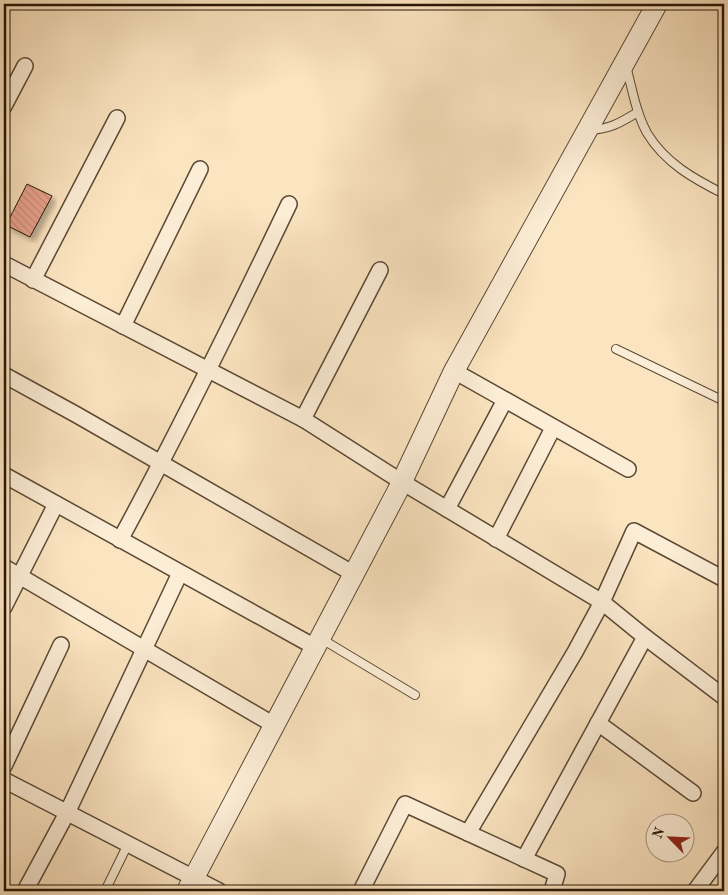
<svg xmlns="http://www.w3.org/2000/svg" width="728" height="895" font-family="'Old Standard TT',serif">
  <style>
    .building { fill: url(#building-back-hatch); stroke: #261505; filter: url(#shadow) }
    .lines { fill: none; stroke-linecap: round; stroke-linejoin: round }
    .service-casing { stroke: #5b4934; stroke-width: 10 }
    .minor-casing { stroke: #5b4934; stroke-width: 18 }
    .tertiary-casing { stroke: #5b4934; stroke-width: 22 }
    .service { stroke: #fcedd6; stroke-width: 8 }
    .minor { stroke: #fcedd6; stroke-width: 15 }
    .tertiary { stroke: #fcedd6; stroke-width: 20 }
  </style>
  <defs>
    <pattern id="building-back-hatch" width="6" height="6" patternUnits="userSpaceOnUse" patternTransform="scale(1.25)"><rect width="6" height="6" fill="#e9a38f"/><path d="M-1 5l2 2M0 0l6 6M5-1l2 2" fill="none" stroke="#c88b7a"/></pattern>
    <filter id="shadow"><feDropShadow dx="4.5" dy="4.5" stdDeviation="2.5" flood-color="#0004"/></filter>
  </defs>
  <rect width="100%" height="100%" fill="#fbe4c0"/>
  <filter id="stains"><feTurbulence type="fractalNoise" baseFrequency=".004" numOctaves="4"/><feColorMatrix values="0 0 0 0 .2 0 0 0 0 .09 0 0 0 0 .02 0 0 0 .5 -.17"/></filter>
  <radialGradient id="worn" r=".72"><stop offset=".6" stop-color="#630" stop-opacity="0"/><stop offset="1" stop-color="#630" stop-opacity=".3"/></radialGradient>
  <polygon class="building" points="27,184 52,196 30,237 6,225"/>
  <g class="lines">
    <defs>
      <g id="service">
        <path d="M626,66C632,88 636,113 647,133C665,163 694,179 724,194"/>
        <path d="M590,130C611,129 621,122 638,112"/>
        <polyline points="616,349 724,401"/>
        <polyline points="320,638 415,695"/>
        <polyline points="105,891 128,844"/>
      </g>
      <g id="minor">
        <polyline points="4,106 25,66"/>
        <polyline points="4,264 303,419 402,482 602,602 634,531 724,579"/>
        <polyline points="33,280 117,118"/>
        <polyline points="123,326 200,169"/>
        <polyline points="454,371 628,469"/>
        <polyline points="4,375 77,415 354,574"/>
        <polyline points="303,419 380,270"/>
        <polyline points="4,475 315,647"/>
        <polyline points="447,509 505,400"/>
        <polyline points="496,539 553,428"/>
        <path d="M120,540C180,429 235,317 289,204"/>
        <polyline points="4,567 274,725"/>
        <polyline points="4,607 56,504"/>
        <polyline points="598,723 693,793"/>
        <polyline points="4,766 61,645"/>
        <polyline points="4,780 219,891"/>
        <polyline points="468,833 575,652 602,602 645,637 724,697"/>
        <polyline points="524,859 645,637"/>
        <polyline points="25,891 67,813 180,573"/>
        <polyline points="361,891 405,804 557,874 552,891"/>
        <polyline points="695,891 724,852"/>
      </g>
      <polyline id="tertiary" points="187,891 397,492 454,371 657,4"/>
    </defs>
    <use href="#service" class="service-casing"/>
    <use href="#minor" class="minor-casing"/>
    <use href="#tertiary" class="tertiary-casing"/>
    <use href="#service" class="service"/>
    <use href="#minor" class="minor"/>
    <use href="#tertiary" class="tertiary"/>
  </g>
  <rect width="728" height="895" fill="none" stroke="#fbe4c0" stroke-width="20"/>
  <rect x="5" y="5" width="718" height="885" fill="none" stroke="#261505" stroke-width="2.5"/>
  <rect x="10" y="10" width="708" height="875" fill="none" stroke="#261505"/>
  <g transform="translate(670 838) rotate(294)"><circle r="24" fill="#fcedd6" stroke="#a69782"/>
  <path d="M0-4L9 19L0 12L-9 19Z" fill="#8f2418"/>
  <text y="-8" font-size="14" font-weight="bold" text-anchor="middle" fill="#261505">N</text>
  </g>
  <rect width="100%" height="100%" filter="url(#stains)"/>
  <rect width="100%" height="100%" fill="url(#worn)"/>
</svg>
